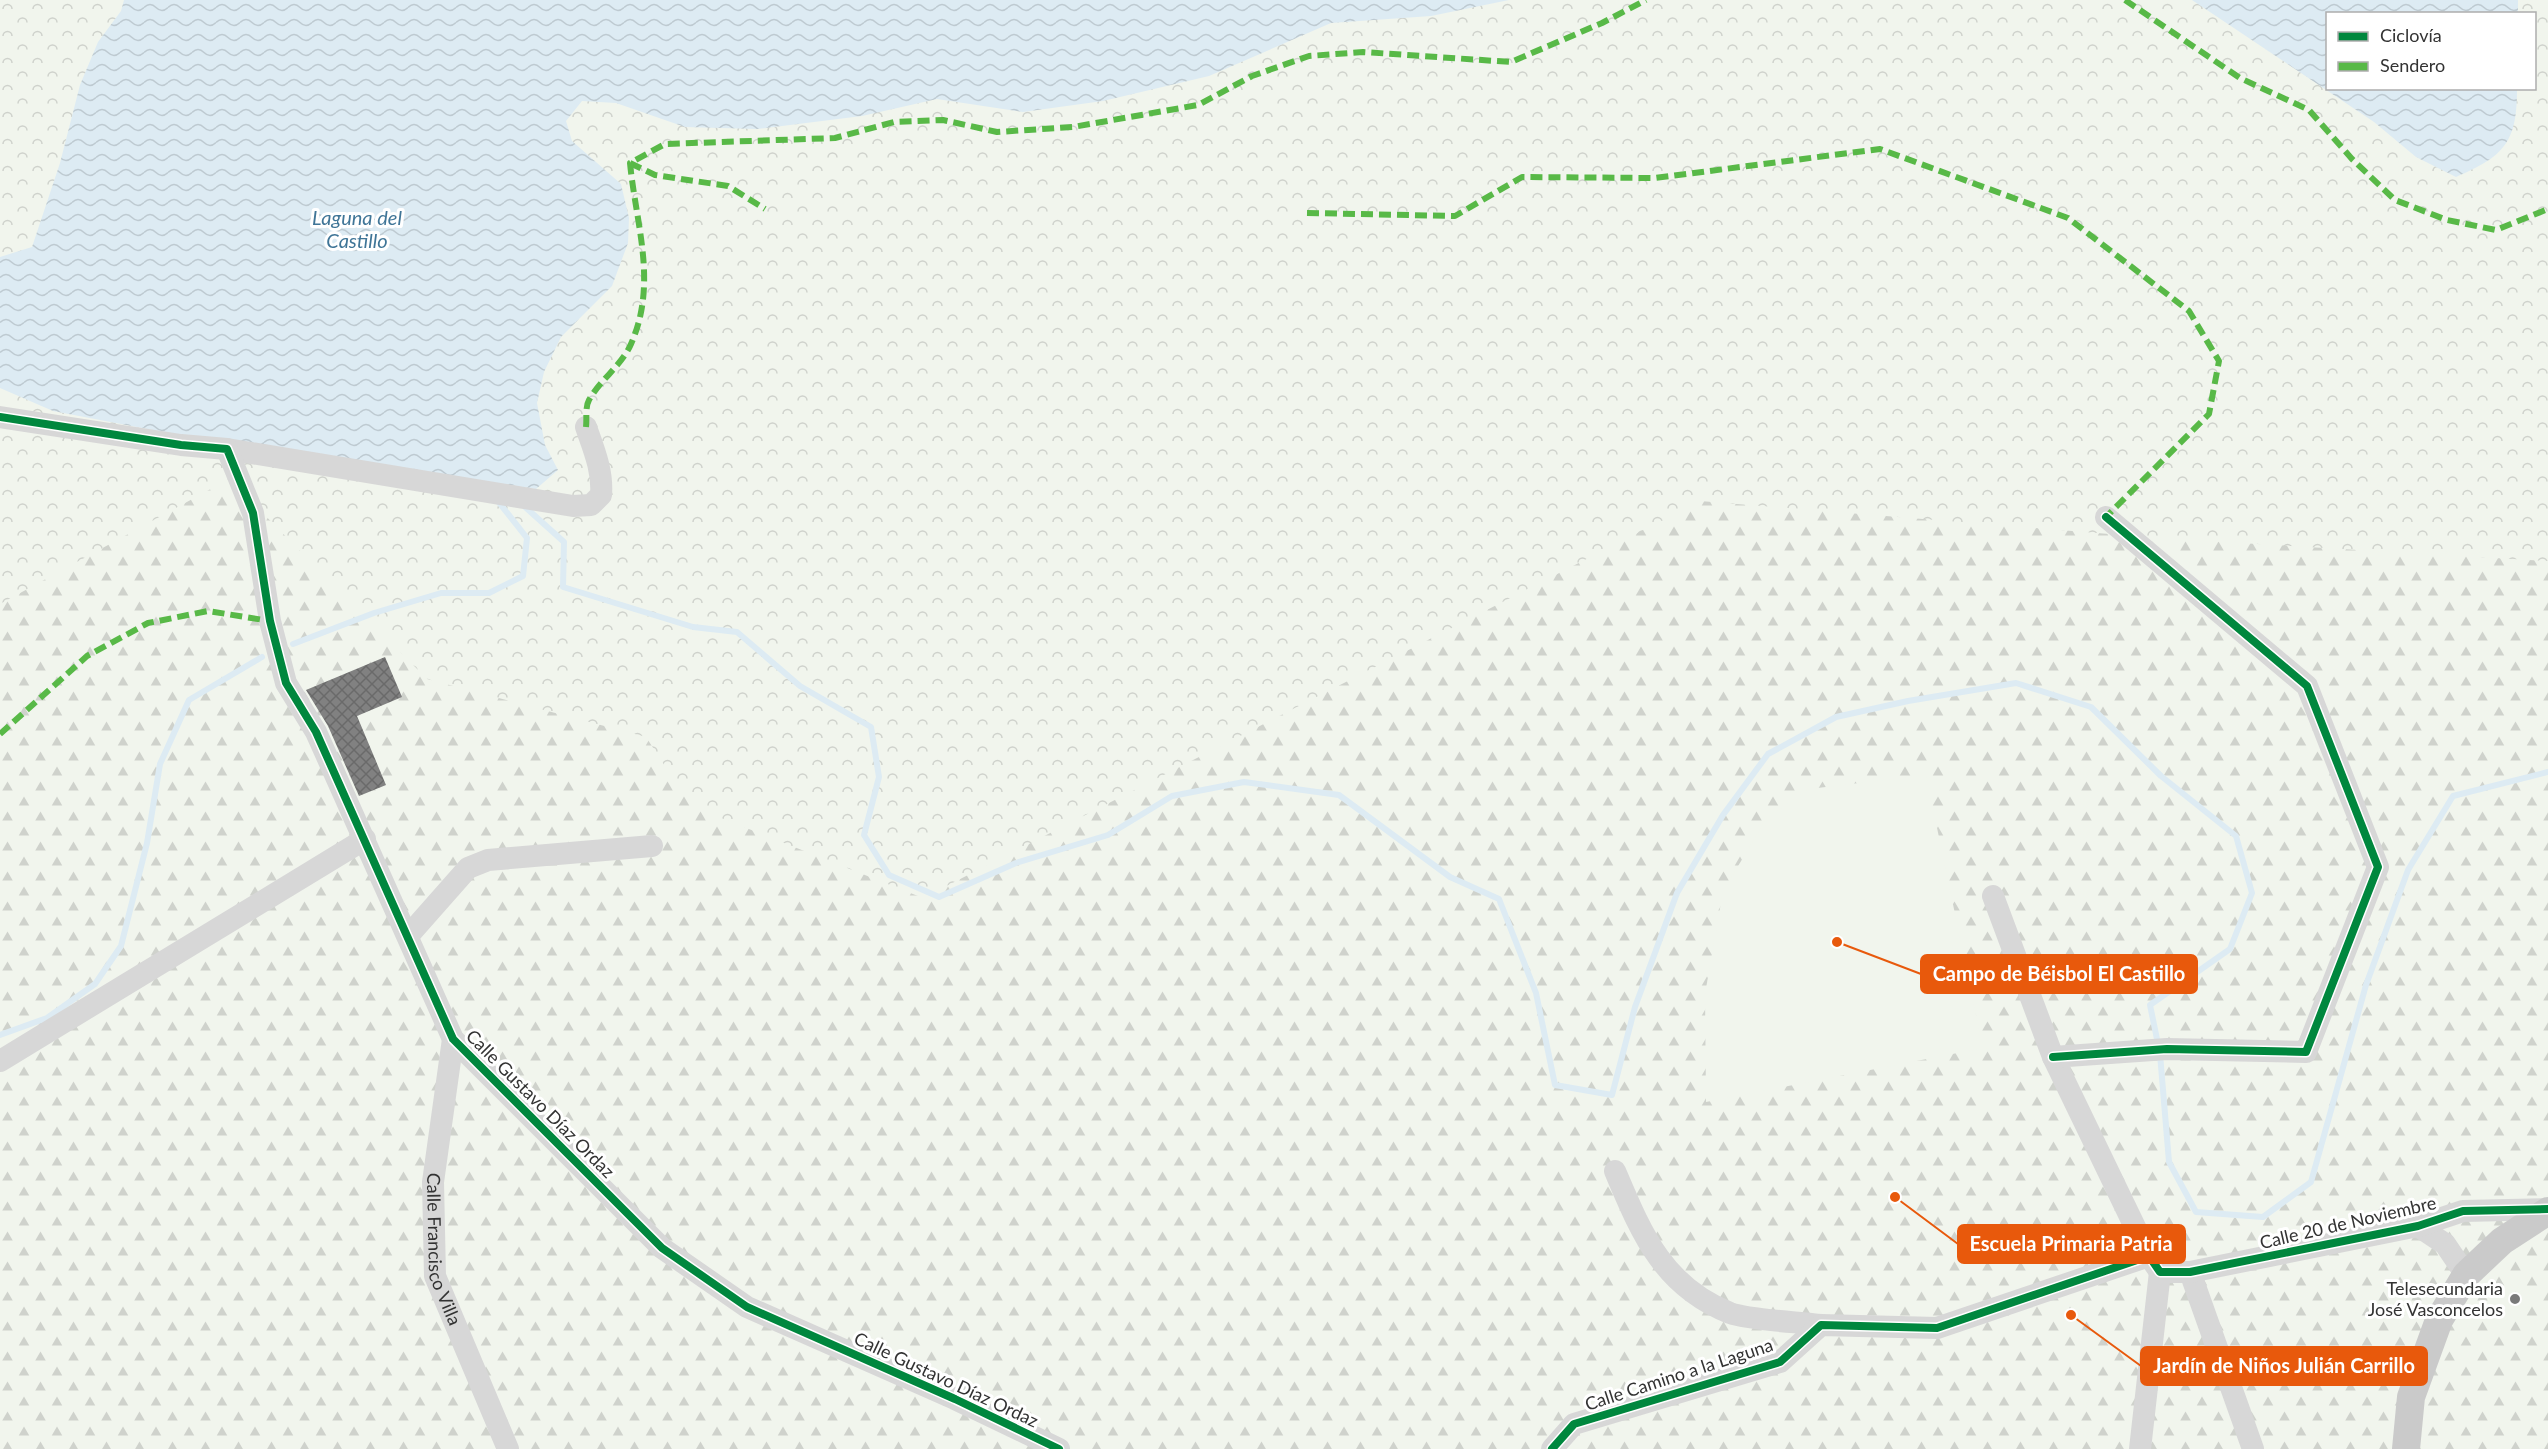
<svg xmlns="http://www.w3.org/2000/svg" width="2548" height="1449" font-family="Lato,sans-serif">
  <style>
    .forest { fill: url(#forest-firs) }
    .park { fill: url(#park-crowns); fill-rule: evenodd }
    .pitch { fill: #f1f5ed }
    .water { fill: url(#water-waves) }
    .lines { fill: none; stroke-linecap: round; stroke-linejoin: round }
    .stream { stroke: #ddebf3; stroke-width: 6 }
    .building { fill: url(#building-cross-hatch) }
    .minor { stroke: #d7d7d7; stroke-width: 22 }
    .major { stroke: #cacaca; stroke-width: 28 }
    .quiet { stroke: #58b947; stroke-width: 6; stroke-dasharray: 12 6; stroke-linecap: butt }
    .cycleway-casing { stroke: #fff; stroke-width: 11 }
    .cycleway { stroke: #00873e; stroke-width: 8 }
    .poi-dot { fill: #7a7a7a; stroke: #fff; stroke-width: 2 }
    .labels { text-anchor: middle; stroke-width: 6; stroke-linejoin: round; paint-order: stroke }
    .street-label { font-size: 18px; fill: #333; stroke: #fff }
    .poi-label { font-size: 18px; fill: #333; stroke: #fff; text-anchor: end }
    .water-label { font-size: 20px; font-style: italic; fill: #3f7597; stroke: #fff }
    .leader { fill: none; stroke: #e8590c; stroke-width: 2 }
    .callout-dot { fill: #e8590c; stroke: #fff; stroke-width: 2 }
    .callout { fill: #e8590c; stroke: #e8590c; stroke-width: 2 }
    .callout-label { font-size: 20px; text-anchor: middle; font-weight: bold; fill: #fff }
  </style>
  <defs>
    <pattern id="forest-firs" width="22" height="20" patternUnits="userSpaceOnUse" patternTransform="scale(1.5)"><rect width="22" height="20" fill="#f1f5ed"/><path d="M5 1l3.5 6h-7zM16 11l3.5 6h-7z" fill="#cfd2cc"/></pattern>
    <pattern id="park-crowns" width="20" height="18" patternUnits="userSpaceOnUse" patternTransform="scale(1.5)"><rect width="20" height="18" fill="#f1f5ed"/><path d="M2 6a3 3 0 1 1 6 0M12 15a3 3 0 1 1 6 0" fill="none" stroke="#cfd2cc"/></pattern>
    <pattern id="water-waves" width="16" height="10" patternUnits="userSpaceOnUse" patternTransform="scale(1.5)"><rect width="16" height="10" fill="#ddebf3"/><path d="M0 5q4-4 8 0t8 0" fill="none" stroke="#becad1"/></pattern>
    <pattern id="building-cross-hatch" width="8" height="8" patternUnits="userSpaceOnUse" patternTransform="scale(1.5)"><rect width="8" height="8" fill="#818181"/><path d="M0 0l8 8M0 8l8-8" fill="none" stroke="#6a6a6a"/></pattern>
  </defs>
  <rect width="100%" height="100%" fill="#fff"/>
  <polygon class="forest" points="2192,0 2374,122 2534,88 2534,14 2548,0 2548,1449 0,1449 0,388"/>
  <path class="park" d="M0,0H2548V561L2171,539L1700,501L923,898L691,806L646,737L427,679L229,479L0,604ZM2328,14H2534V88H2328Z"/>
  <polygon class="pitch" points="1926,775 1983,1048 1706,1102 1705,994 1723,891 1767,818 1809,789"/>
  <g class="water">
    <polygon points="124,0 1509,0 1431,16 1331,23 1209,76 1103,101 1023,112 937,99 862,116 757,129 685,127 616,103 582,101 566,121 572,141 621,184 629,218 628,243 612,286 561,337 544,372 537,403 545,445 558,470 536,489 168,433 53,411 0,388 0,257 32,247 60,163 80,85 98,42 121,11"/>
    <path d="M2192,0H2518V13L2328,14V88L2517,89C2517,142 2505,156 2456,177L2416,157L2374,122Z"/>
  </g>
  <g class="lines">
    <g class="stream">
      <polyline points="524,506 564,542 563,587 693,627 737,632 800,686 871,727 879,777 864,835 889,875 939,897 1016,863 1108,835 1172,796 1244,782 1339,795 1450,877 1499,899 1536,993 1555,1085 1612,1095 1635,1007 1677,893 1723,815 1768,754 1836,717 1908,701 2016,683 2091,707 2161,776 2236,836 2252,893 2230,949 2150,1005 2158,1044"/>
      <polyline points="293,644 374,613 441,593 489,593 523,576 527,538 497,500"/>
      <polyline points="0,1035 47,1018 95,984 121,946 147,843 160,764 189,700 262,657"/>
      <polyline points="2160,1054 2169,1162 2196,1212 2263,1217 2311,1182 2366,985 2408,870 2453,796 2548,772"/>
    </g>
  </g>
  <polygon class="building" points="385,657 402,697 357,716 386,785 359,796 328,726 306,690"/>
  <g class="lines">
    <g class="minor">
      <path d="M0,417L181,445L227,449L573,506L591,505L601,495C603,471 594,450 586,427"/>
      <polyline points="227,449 253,513 270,621 286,683 316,732 453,1039 662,1248 747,1307 955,1399 1059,1449"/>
      <polyline points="1993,896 2053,1057 2149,1256"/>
      <polyline points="408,936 468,868 488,860 652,846"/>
      <path id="s1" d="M453,1039L433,1182L435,1276L508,1449"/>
      <polyline points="2053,1057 2167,1049 2306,1052 2378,867 2307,686 2106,517"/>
      <polyline points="0,1061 365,839"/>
      <path d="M1615,1171C1641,1232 1662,1286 1730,1313C1749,1320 1798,1322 1821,1325"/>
      <polyline points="2418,1226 2445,1244 2466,1275"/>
      <polyline points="2190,1272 2253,1449"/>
      <polyline points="1552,1449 1574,1424 1780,1362 1821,1325 1937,1328 2149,1256 2160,1272 2190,1272 2418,1226 2463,1211 2548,1209"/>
      <polyline points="2140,1449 2160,1272"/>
    </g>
    <polyline class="major" points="2406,1449 2411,1397 2439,1320 2466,1275 2502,1241 2548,1211"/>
    <g class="quiet">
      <polyline points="2125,0 2240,78 2309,110 2352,159 2395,200 2447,220 2496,230 2548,209"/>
      <polyline points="630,163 655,175 728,186 765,209"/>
      <polyline points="1307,213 1455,216 1522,177 1655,178 1880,149 2068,218 2189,311 2219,361 2209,414 2106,517"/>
      <path d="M586,427C587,419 585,407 589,400C600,380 622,365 631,344C658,283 636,225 630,163L665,144L835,138L894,122L943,120L997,132L1073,127L1198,105L1252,76L1309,56L1363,52L1511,62L1602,23L1646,0"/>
      <polyline points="0,734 87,656 148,623 208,611 270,621"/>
    </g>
    <defs>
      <g id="cycleway">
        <polyline points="0,417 181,445 227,449 253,513 270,621 286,683 316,732 453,1039 662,1248 747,1307 955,1399 1059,1449"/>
        <polyline points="2053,1057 2167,1049 2306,1052 2378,867 2307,686 2106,517"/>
        <polyline points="1552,1449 1574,1424 1780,1362 1821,1325 1937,1328 2149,1256 2160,1272 2190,1272 2418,1226 2463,1211 2548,1209"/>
      </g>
    </defs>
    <use href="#cycleway" class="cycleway-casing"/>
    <use href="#cycleway" class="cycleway"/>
  </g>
  <circle class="poi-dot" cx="2515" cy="1299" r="6"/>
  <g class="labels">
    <g class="street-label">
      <text transform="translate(540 1104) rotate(45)" y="6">Calle Gustavo Díaz Ordaz</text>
      <text transform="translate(2348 1223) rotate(-13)" y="6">Calle 20 de Noviembre</text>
      <text dy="6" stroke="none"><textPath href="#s1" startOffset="213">Calle Francisco Villa</textPath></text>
      <text transform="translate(1679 1375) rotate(-18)" y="6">Calle Camino a la Laguna</text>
      <text transform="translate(946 1380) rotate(25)" y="6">Calle Gustavo Díaz Ordaz</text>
    </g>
    <g class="poi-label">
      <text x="2503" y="1295">Telesecundaria<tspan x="2503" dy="21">José Vasconcelos</tspan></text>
    </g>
    <g class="water-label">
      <text x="357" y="225">Laguna del<tspan x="357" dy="23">Castillo</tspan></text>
    </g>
  </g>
  <path class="leader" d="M1837 942L1921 974M1895 1197L1958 1244M2071 1315L2141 1366"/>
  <g class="callout-dot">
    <circle cx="1837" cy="942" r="6"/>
    <circle cx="1895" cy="1197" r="6"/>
    <circle cx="2071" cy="1315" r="6"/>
  </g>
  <g class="callout">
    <rect x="1921" y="955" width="276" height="38" rx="6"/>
    <rect x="1958" y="1225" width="227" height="38" rx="6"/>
    <rect x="2141" y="1347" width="286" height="38" rx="6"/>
  </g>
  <g class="callout-label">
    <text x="2059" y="981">Campo de Béisbol El Castillo</text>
    <text x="2071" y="1251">Escuela Primaria Patria</text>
    <text x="2284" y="1373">Jardín de Niños Julián Carrillo</text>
  </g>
  <rect x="2326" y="12" width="210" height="78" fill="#ffffff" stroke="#adadad" stroke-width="1.5"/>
  <rect x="2338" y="32" width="30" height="9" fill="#00873e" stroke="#adadad" stroke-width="1.5"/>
  <text x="2380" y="42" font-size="18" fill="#333333">Ciclovía</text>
  <rect x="2338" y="62" width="30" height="9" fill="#58b947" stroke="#adadad" stroke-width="1.5"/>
  <text x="2380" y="72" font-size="18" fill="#333333">Sendero</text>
</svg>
